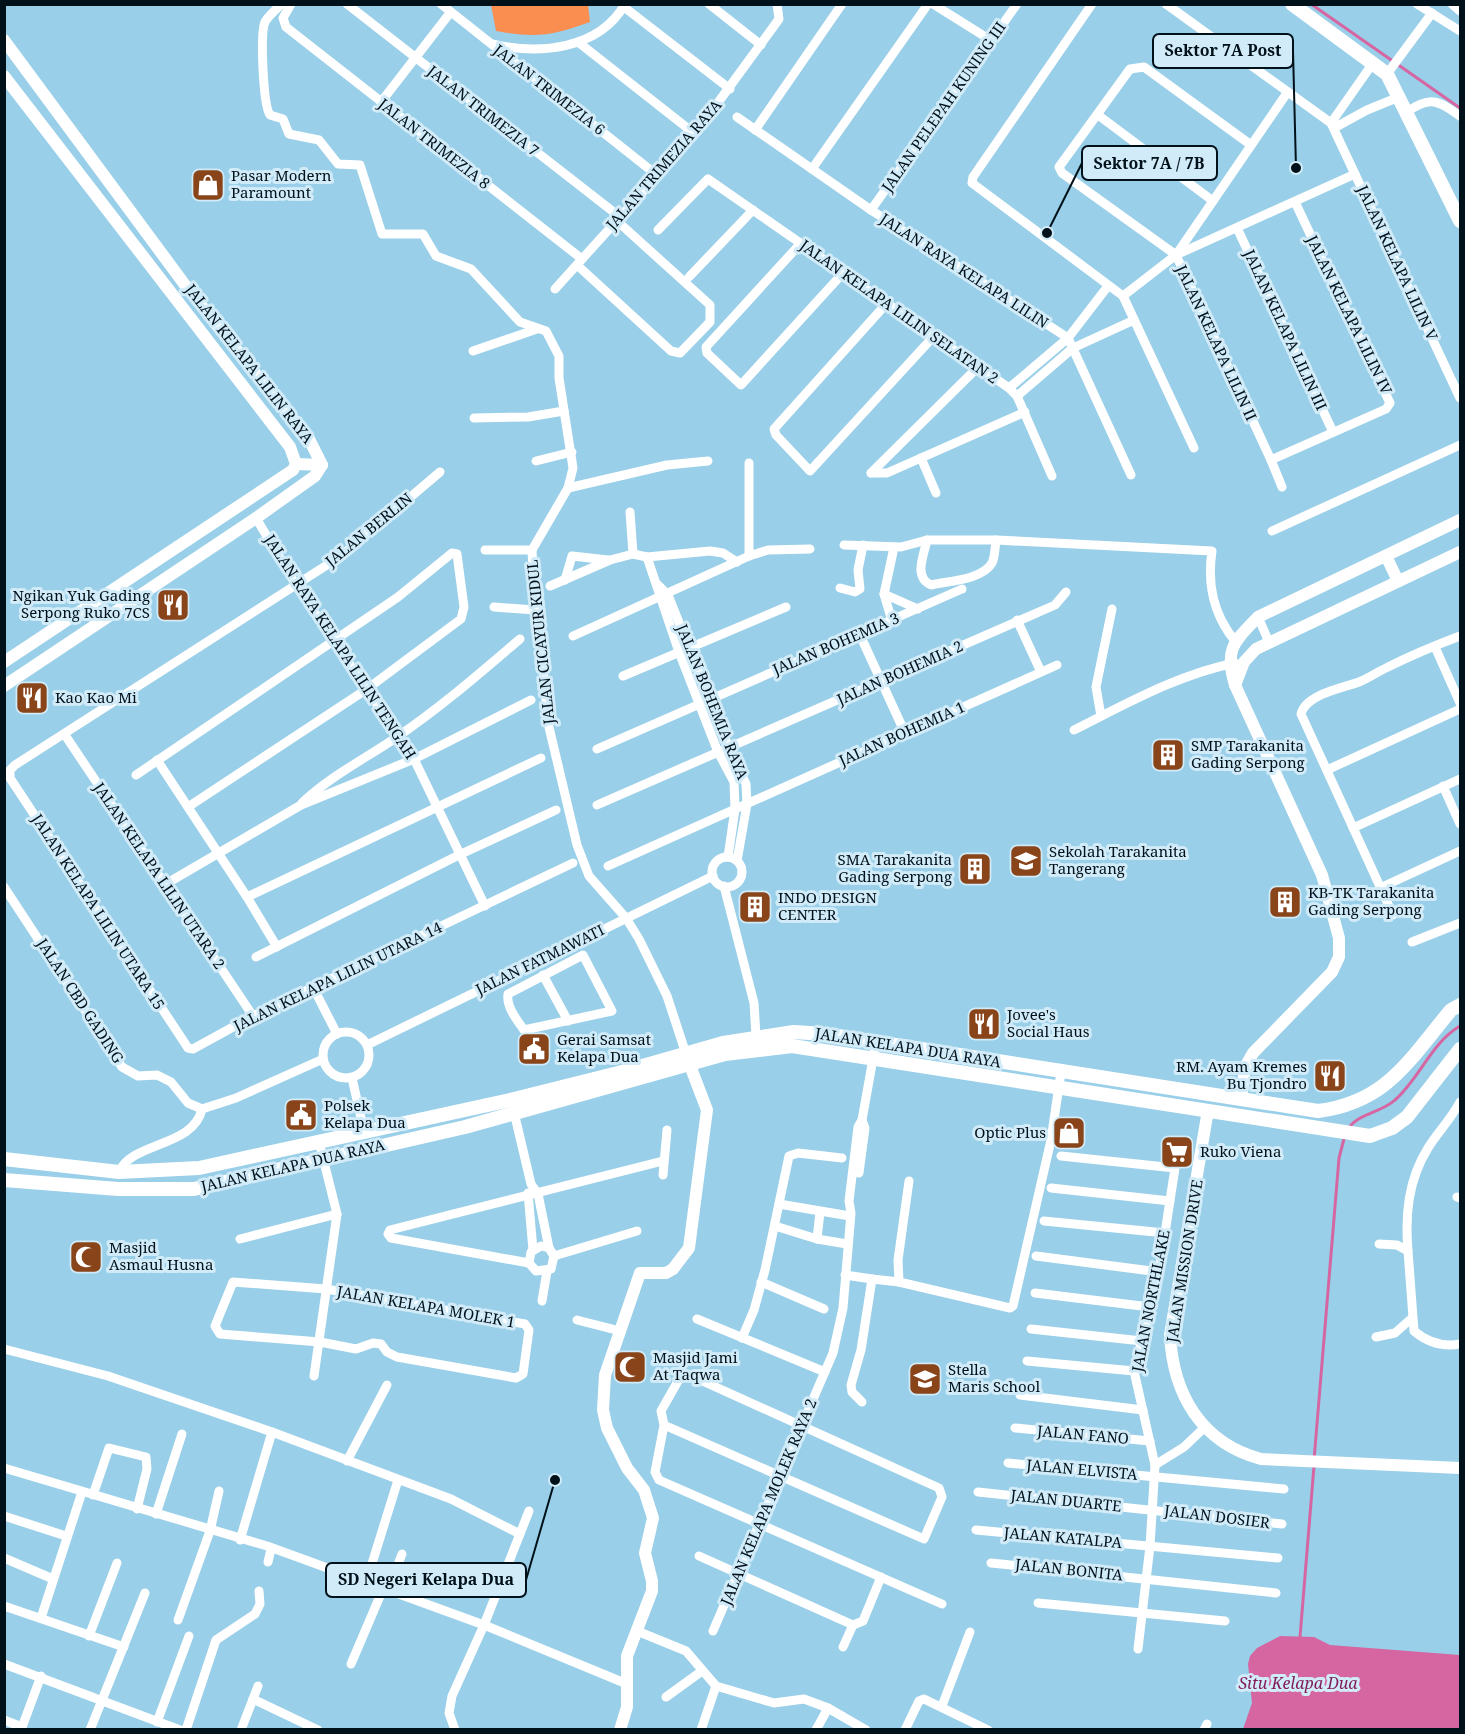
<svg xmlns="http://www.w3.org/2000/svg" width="1465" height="1734" font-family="'Noto Serif',serif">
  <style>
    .green { fill: #fa8d50 }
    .water { fill: #d566a2 }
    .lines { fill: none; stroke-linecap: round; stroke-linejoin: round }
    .stream { stroke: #d566a2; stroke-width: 3 }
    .minor { stroke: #fff; stroke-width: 9 }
    .tertiary { stroke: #fff; stroke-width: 12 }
    .secondary { stroke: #fff; stroke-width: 14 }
    .labels { text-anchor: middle; stroke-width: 6; stroke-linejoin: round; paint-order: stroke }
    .street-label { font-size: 15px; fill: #00111a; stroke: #d1ebf8 }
    .poi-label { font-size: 15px; fill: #00111a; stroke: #d1ebf8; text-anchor: start }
    .water-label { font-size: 16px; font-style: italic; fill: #7f1b58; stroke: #d1ebf8 }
    .leader { fill: none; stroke: #00111a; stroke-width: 2 }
    .callout-dot { fill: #00111a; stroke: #d1ebf8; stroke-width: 2 }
    .callout { fill: #d1ebf8; stroke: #00111a; stroke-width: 2 }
    .callout-label { font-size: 16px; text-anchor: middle; font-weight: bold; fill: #00111a }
  </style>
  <rect width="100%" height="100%" fill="#99cfe8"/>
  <path class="green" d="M491,5H588L590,22C552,36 535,38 496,31Z"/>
  <polygon class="water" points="1280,1636 1314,1637 1330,1645 1460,1655 1460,1729 1243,1729 1252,1703 1248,1664 1250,1656 1257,1648"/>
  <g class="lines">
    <g class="stream">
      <polyline points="1311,4 1460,108"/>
      <path d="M1348,1129C1358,1113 1381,1113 1395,1100C1420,1078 1431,1043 1460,1026"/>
      <polyline points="1314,1460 1339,1158 1345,1135"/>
      <polyline points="1300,1637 1314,1466"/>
    </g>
    <g class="minor">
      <path d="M281,4C276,10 268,16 265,22C260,33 263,105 270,115L283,119L289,134L319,140L338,164L360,165L382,234H423L436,256L471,269L520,322L546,331L559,356V378L573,468L568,488L532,550L535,610L539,623L548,723L577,845L589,876L626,918L639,939L667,996L686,1054"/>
      <polyline points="291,4 283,18 286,27 582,259"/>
      <polyline points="347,4 620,217"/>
      <polyline points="441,4 658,176"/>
      <polyline points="709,4 761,45"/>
      <polyline points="933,4 992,41"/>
      <polyline points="1092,4 973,177 972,183 1123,296 1194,448"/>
      <polyline points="1166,4 1331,123 1460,398"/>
      <polyline points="1417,4 1460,31"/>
      <polyline points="1452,4 1460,11"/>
      <polyline points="624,7 730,89"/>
      <polyline points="578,42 695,134"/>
      <path d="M493,44C538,55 599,50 625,4"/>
      <polyline points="1387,74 1432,13"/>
      <polyline points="381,102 450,13"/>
      <path d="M1407,112C1430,96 1438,100 1460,116"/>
      <polyline points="1098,115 1213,201"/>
      <polyline points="737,117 871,210 1068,338 1131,475"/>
      <polyline points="1331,123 1373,63"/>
      <polyline points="1334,128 1367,110 1399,97"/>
      <polyline points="755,130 842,4"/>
      <polyline points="1251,145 1144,67 1130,69 1059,167 1062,173 1176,255 1271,460 1386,409 1390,403 1295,202"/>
      <polyline points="812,169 928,4"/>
      <polyline points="871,210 1017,4"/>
      <polyline points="1237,228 1333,432"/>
      <polyline points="658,230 708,179 1009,388 1017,396 1052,476"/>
      <polyline points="801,243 706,347 707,353 741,385 843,273"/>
      <polyline points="1176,255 1287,93"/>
      <polyline points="577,265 671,351 680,353 710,322 710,305 616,220"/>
      <polyline points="689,277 753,210"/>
      <polyline points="555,289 695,134 779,19 777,4"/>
      <polyline points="1123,296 1176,255 1355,174"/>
      <polyline points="887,303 774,429 776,435 810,471 934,336"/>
      <polyline points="473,351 537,329"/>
      <polyline points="1009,388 1068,338 1108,286"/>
      <polyline points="1017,396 1073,348 1134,320"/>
      <polyline points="474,418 528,417 564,411"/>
      <polyline points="921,458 936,493"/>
      <polyline points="1271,460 1282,487"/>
      <polyline points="536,461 572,452"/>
      <polyline points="749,463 749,556"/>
      <polyline points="440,472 341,556 15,765 10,770 10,778 188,1048 193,1049 253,1016 573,863"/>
      <polyline points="871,473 887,473 1025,412"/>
      <polyline points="871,473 978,367"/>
      <polyline points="568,488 667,465 708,461"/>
      <polyline points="630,512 633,554"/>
      <polyline points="256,518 296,585 414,759 485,906"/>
      <polyline points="1272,531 1460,445"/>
      <polyline points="927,540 996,540"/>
      <path d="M844,545L901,547L927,540C924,555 913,577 931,585C948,581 982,580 992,563C995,557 995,547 996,540L1212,551C1207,585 1213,614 1235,641"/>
      <polyline points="485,550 532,550"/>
      <polyline points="647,557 679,652 718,752 734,782 735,809 728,857"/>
      <polyline points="565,580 572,556 608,560"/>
      <polyline points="658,585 668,595 729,748 746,784 747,804 737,861"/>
      <polyline points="550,586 610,560 633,554 647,557 710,551 723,553 737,562"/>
      <polyline points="840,588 855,592 860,589 858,570 863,545"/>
      <polyline points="884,594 918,609"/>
      <polyline points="494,607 535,610"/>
      <polyline points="1258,617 1269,642"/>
      <polyline points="1017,620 1041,672"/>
      <polyline points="892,621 884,594 893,552"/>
      <polyline points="860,635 905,733"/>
      <polyline points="573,636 749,556 768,550 810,549"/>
      <polyline points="1435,647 1460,703"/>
      <polyline points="623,676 786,607"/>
      <polyline points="1101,716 1096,687 1112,609"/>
      <path d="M1074,730C1126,704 1179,674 1235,663"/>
      <polyline points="65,735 253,1016"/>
      <polyline points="597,749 962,589"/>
      <polyline points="157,760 247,897 277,947"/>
      <polyline points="1327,770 1460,709"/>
      <polyline points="136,775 398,597 452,553 457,554 464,607 461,619 367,689 188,807"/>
      <polyline points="1443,786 1460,824"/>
      <path d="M302,803C330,776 365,759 397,737C440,708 480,673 520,639"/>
      <polyline points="597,805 1055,605 1066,592"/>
      <polyline points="1353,828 1460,779"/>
      <circle cx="727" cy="872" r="15"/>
      <polyline points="608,866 1057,665"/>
      <polyline points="164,885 301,805 414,759 531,700"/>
      <polyline points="724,886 754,1003 756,1036"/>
      <polyline points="4,887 122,1067 138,1076 157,1075 171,1082 188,1103 202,1109"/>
      <polyline points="1380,888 1460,851"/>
      <polyline points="247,897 541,758"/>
      <path d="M1393,915L1301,714C1306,694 1343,688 1359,682C1369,678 1379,671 1388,667C1412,655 1436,645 1460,636"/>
      <polyline points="1412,942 1460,923"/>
      <path d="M583,955L612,1011L524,1030C517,1020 506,1007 508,994Z"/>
      <polyline points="256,957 459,855 556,810"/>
      <polyline points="543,975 568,1021"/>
      <polyline points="314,989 337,1034"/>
      <circle cx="346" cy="1055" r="23"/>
      <polyline points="367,1045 713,876"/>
      <polyline points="352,1078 364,1131"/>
      <polyline points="513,1108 531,1184 538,1194 549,1248 554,1256 551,1269 536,1271 529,1263 531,1252 541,1246 549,1248"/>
      <polyline points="202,1109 236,1098 323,1059"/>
      <polyline points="1061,1156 1175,1168 1159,1272 1134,1371 1155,1465 1150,1546 1138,1649"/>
      <path d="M119,1172C131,1142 194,1147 202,1109"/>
      <polyline points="859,1173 865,1128 862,1120"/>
      <polyline points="663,1175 667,1130"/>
      <polyline points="1051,1188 1170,1201"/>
      <polyline points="528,1193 533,1250"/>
      <polyline points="1457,1197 1460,1198"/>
      <polyline points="779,1204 850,1216"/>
      <polyline points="1044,1221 1165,1233"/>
      <polyline points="775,1226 817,1239 847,1244"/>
      <polyline points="240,1239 337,1214"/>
      <polyline points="817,1239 820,1212"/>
      <path d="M1379,1244L1397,1245L1408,1251L1414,1331C1427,1342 1443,1347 1460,1344"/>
      <path d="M1408,1251C1405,1215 1408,1180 1428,1148C1438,1132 1451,1119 1460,1102"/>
      <polyline points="554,1256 637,1231"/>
      <polyline points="1036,1256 1159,1272"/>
      <polyline points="529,1263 391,1238 388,1234 390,1230 663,1161"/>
      <polyline points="845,1275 872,1279"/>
      <polygon points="233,1282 326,1289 525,1324 529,1330 523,1374 516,1378 397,1357 387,1352 381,1344 373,1343 356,1349 320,1342 220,1334 215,1326"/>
      <polyline points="761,1282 824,1309"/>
      <polyline points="899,1282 898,1260 909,1181"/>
      <polyline points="1035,1293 1150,1307"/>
      <polyline points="542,1301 547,1271"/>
      <polyline points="697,1319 825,1372"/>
      <polyline points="577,1320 620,1331"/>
      <polyline points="1031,1329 1142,1341"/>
      <polyline points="1376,1337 1395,1333 1412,1318"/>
      <polyline points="742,1338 754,1310 765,1270 789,1156 798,1153 842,1158"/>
      <polyline points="4,1349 108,1376 272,1432 451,1499 520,1534"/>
      <polyline points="1027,1361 1134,1371"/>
      <polyline points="314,1376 337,1214 319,1142"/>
      <polyline points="1020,1395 1143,1410"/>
      <polyline points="862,1402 852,1392 851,1385 861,1350 872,1279 899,1282 1010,1308 1013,1306 1051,1140 1061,1072"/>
      <polyline points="664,1425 924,1539 942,1497 939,1488 687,1374 682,1374 661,1411 664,1425 655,1472 659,1480 942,1604"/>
      <polyline points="1015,1428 1150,1441"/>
      <polyline points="347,1461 387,1385"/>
      <polyline points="1008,1463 1284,1489"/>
      <polyline points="1155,1465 1184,1447 1205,1427"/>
      <polyline points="4,1468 267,1546 484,1625 627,1684"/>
      <polyline points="978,1492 1282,1524"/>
      <polyline points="93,1495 109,1448 146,1457 147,1469 137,1509"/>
      <polyline points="156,1514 182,1434"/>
      <polyline points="4,1516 66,1536"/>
      <polyline points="976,1530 1278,1558"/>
      <polyline points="210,1531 219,1491"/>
      <polyline points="240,1540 272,1432"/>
      <polyline points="699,1556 853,1625 863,1621 881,1577"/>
      <polyline points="4,1558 53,1579"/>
      <polyline points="268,1562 271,1549"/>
      <polyline points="991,1563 1276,1593"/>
      <polyline points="366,1583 398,1480"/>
      <polyline points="388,1591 402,1554"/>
      <polyline points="1038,1603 1225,1621"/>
      <polyline points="4,1606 124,1647"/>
      <polyline points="41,1618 82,1492"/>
      <polyline points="178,1620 210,1531"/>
      <polyline points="637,1631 686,1651 716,1686 774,1703 804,1699 828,1708 866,1730"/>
      <polyline points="713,1631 833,1353 843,1308 851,1213 849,1201 858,1127 862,1120 876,1042"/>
      <polyline points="89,1636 117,1563"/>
      <polyline points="843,1647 853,1625"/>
      <polyline points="4,1664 180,1730"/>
      <polyline points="351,1664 383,1589"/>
      <polyline points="666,1697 702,1671"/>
      <polyline points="253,1699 318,1730"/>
      <polyline points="942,1706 970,1632"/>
      <polyline points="4,1720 22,1727"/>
      <polyline points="157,1722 189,1636"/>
      <polyline points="21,1730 41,1676"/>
      <polyline points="90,1730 145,1593"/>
      <polyline points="186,1730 216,1640 255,1614 260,1604 259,1591"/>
      <polyline points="241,1730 258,1686"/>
      <polyline points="455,1730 449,1713 452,1696 484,1625 529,1511"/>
      <polyline points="701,1730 716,1686"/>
      <polyline points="816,1730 828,1708"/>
      <polyline points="905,1730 919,1701 924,1699 988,1730"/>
      <polyline points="1204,1730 1207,1724"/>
    </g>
    <g class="tertiary">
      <polyline points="4,40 185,285 277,401 307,435 322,465 315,476 256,518 4,686"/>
      <polyline points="4,76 290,447 296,464 293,470 4,662"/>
      <polyline points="296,464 322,465"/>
      <polyline points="1386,556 1398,581"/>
      <polyline points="1235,685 1244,662 1256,649 1460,552"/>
      <path d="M1241,1100L1245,1067L1253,1053L1332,972L1339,957V938L1322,875L1235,685C1224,649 1234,642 1258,617L1460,520"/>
      <path d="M1208,1110L1170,1335C1173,1394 1201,1443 1261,1459L1460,1468"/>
      <polyline points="620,1730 627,1707 627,1656 652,1591 652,1581 645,1553 653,1518 644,1490 627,1468 607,1428 603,1410 605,1375 640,1273 666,1273 673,1269 689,1248 707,1110 686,1055"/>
    </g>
    <g class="secondary">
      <polyline points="1292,4 1387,74 1460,221"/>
      <path d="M4,1159L119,1172L199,1168L510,1100L618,1073L723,1043L794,1032L825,1034L1318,1111C1387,1102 1409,1060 1451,1010L1460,1005"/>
      <polyline points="4,1180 118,1189 194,1189 465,1127 725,1054 792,1046 1370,1136 1392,1128 1407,1117 1460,1049"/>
    </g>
  </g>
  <defs>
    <symbol id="shop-square" viewBox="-11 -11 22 22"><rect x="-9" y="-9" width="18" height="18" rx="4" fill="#89441a" stroke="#d1ebf8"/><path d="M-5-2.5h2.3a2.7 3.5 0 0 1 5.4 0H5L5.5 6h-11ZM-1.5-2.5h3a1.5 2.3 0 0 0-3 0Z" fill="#fff"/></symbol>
    <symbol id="restaurant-square" viewBox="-11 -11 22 22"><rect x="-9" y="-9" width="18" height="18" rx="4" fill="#89441a" stroke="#d1ebf8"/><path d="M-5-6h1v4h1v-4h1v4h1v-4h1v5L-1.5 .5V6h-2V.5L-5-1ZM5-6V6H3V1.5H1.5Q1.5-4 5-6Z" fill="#fff"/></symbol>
    <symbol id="building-square" viewBox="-11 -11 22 22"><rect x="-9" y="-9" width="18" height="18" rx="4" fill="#89441a" stroke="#d1ebf8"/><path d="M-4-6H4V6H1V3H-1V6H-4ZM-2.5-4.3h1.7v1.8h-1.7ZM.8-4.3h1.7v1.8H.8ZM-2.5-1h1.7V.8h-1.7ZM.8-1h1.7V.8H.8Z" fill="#fff"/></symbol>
    <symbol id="school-square" viewBox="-11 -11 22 22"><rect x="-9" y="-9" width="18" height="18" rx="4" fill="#89441a" stroke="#d1ebf8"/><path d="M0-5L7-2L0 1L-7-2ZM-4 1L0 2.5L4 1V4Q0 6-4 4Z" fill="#fff"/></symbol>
    <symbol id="civic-square" viewBox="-11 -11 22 22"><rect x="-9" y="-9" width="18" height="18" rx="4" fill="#89441a" stroke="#d1ebf8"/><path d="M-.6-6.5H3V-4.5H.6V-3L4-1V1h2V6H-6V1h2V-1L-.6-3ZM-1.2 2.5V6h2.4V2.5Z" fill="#fff"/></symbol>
    <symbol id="supermarket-square" viewBox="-11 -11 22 22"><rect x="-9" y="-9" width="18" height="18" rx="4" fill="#89441a" stroke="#d1ebf8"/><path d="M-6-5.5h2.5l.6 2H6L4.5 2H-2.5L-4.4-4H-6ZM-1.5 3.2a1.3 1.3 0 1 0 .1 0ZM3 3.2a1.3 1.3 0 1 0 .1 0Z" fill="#fff"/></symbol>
    <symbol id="mosque-square" viewBox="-11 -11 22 22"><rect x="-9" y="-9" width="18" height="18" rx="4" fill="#89441a" stroke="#d1ebf8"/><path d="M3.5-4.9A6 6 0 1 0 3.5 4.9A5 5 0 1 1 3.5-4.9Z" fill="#fff"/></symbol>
  </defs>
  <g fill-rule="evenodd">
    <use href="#shop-square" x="189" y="166" width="38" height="38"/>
    <use href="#restaurant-square" x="154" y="586" width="38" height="38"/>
    <use href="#restaurant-square" x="13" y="679" width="38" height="38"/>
    <use href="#building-square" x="1149" y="736" width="38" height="38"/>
    <use href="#school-square" x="1007" y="842" width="38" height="38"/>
    <use href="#building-square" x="956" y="850" width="38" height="38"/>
    <use href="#building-square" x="1266" y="883" width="38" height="38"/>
    <use href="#building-square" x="736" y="888" width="38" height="38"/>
    <use href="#restaurant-square" x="965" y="1005" width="38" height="38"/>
    <use href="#civic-square" x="515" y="1030" width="38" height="38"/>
    <use href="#restaurant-square" x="1311" y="1057" width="38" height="38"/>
    <use href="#civic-square" x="282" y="1096" width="38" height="38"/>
    <use href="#shop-square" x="1050" y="1114" width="38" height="38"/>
    <use href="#supermarket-square" x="1158" y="1133" width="38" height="38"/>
    <use href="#mosque-square" x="67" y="1238" width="38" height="38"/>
    <use href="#mosque-square" x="611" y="1348" width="38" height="38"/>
    <use href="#school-square" x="906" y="1360" width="38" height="38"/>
  </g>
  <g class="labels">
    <g class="street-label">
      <text transform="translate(549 90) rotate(38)" y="5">JALAN TRIMEZIA 6</text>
      <text transform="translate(944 107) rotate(-55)" y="5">JALAN PELEPAH KUNING III</text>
      <text transform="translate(483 111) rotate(38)" y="5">JALAN TRIMEZIA 7</text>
      <text transform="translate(434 144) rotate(38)" y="5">JALAN TRIMEZIA 8</text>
      <text transform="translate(664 165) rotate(-49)" y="5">JALAN TRIMEZIA RAYA</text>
      <text transform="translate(1397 263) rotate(65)" y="5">JALAN KELAPA LILIN V</text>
      <text transform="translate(964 271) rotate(33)" y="5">JALAN RAYA KELAPA LILIN</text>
      <text transform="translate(899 312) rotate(35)" y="5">JALAN KELAPA LILIN SELATAN 2</text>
      <text transform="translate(1349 315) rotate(64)" y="5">JALAN KELAPA LILIN IV</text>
      <text transform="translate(1285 330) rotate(65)" y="5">JALAN KELAPA LILIN III</text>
      <text transform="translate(1216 343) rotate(65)" y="5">JALAN KELAPA LILIN II</text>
      <text transform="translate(249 364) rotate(52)" y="5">JALAN KELAPA LILIN RAYA</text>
      <text transform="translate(369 530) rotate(-39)" y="5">JALAN BERLIN</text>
      <text transform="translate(541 642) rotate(-96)" y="5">JALAN CICAYUR KIDUL</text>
      <text transform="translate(836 644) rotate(-23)" y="5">JALAN BOHEMIA 3</text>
      <text transform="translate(340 647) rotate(57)" y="5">JALAN RAYA KELAPA LILIN TENGAH</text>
      <text transform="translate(900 673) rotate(-24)" y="5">JALAN BOHEMIA 2</text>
      <text transform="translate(712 702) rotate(68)" y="5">JALAN BOHEMIA RAYA</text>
      <text transform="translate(902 734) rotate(-24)" y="5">JALAN BOHEMIA 1</text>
      <text transform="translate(159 876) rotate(56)" y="5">JALAN KELAPA LILIN UTARA 2</text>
      <text transform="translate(98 912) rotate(57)" y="5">JALAN KELAPA LILIN UTARA 15</text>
      <text transform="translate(540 960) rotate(-26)" y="5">JALAN FATMAWATI</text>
      <text transform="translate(338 977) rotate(-26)" y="5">JALAN KELAPA LILIN UTARA 14</text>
      <text transform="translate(80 1001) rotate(57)" y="5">JALAN CBD GADING</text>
      <text transform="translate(908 1048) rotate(9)" y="5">JALAN KELAPA DUA RAYA</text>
      <text transform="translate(293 1166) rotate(-13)" y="5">JALAN KELAPA DUA RAYA</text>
      <text transform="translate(1185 1261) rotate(-81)" y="5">JALAN MISSION DRIVE</text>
      <text transform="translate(1151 1301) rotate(-79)" y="5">JALAN NORTHLAKE</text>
      <text transform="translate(426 1307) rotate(10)" y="5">JALAN KELAPA MOLEK 1</text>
      <text transform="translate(1083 1435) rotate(5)" y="5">JALAN FANO</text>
      <text transform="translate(1082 1470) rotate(5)" y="5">JALAN ELVISTA</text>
      <text transform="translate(1066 1501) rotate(6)" y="5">JALAN DUARTE</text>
      <text transform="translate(769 1502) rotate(-67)" y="5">JALAN KELAPA MOLEK RAYA 2</text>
      <text transform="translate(1217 1517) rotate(7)" y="5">JALAN DOSIER</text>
      <text transform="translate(1063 1538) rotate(5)" y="5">JALAN KATALPA</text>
      <text transform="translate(1069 1570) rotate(6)" y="5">JALAN BONITA</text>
    </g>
    <g class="poi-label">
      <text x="231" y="181">Pasar Modern<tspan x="231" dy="17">Paramount</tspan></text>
      <text x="150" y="601" text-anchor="end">Ngikan Yuk Gading<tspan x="150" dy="17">Serpong Ruko 7CS</tspan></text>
      <text x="55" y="703">Kao Kao Mi</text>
      <text x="1191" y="751">SMP Tarakanita<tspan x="1191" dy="17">Gading Serpong</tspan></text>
      <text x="1049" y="857">Sekolah Tarakanita<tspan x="1049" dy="17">Tangerang</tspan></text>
      <text x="952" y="865" text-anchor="end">SMA Tarakanita<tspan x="952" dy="17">Gading Serpong</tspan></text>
      <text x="1308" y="898">KB-TK Tarakanita<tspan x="1308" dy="17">Gading Serpong</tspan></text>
      <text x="778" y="903">INDO DESIGN<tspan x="778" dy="17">CENTER</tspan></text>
      <text x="1007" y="1020">Jovee's<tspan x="1007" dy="17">Social Haus</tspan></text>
      <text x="557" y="1045">Gerai Samsat<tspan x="557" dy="17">Kelapa Dua</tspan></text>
      <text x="1307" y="1072" text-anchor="end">RM. Ayam Kremes<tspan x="1307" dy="17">Bu Tjondro</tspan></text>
      <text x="324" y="1111">Polsek<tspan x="324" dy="17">Kelapa Dua</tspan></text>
      <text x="1046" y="1138" text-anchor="end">Optic Plus</text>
      <text x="1200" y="1157">Ruko Viena</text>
      <text x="109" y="1253">Masjid<tspan x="109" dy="17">Asmaul Husna</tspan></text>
      <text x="653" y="1363">Masjid Jami<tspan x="653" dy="17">At Taqwa</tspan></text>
      <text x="948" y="1375">Stella<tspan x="948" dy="17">Maris School</tspan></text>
    </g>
    <g class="water-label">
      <text x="1298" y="1689">Situ Kelapa Dua</text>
    </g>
  </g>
  <path class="leader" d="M1296 168L1293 51M1047 233L1082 163M555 1480L526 1580"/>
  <g class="callout-dot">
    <circle cx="1296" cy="168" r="6"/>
    <circle cx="1047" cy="233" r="6"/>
    <circle cx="555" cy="1480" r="6"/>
  </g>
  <g class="callout">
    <rect x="1153" y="34" width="140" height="34" rx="6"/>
    <rect x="1082" y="146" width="135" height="34" rx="6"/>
    <rect x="326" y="1563" width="200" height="34" rx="6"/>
  </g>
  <g class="callout-label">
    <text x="1223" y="56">Sektor 7A Post</text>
    <text x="1149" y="169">Sektor 7A / 7B</text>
    <text x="426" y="1585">SD Negeri Kelapa Dua</text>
  </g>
  <rect width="1465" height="1734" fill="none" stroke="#00111a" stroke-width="12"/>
</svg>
